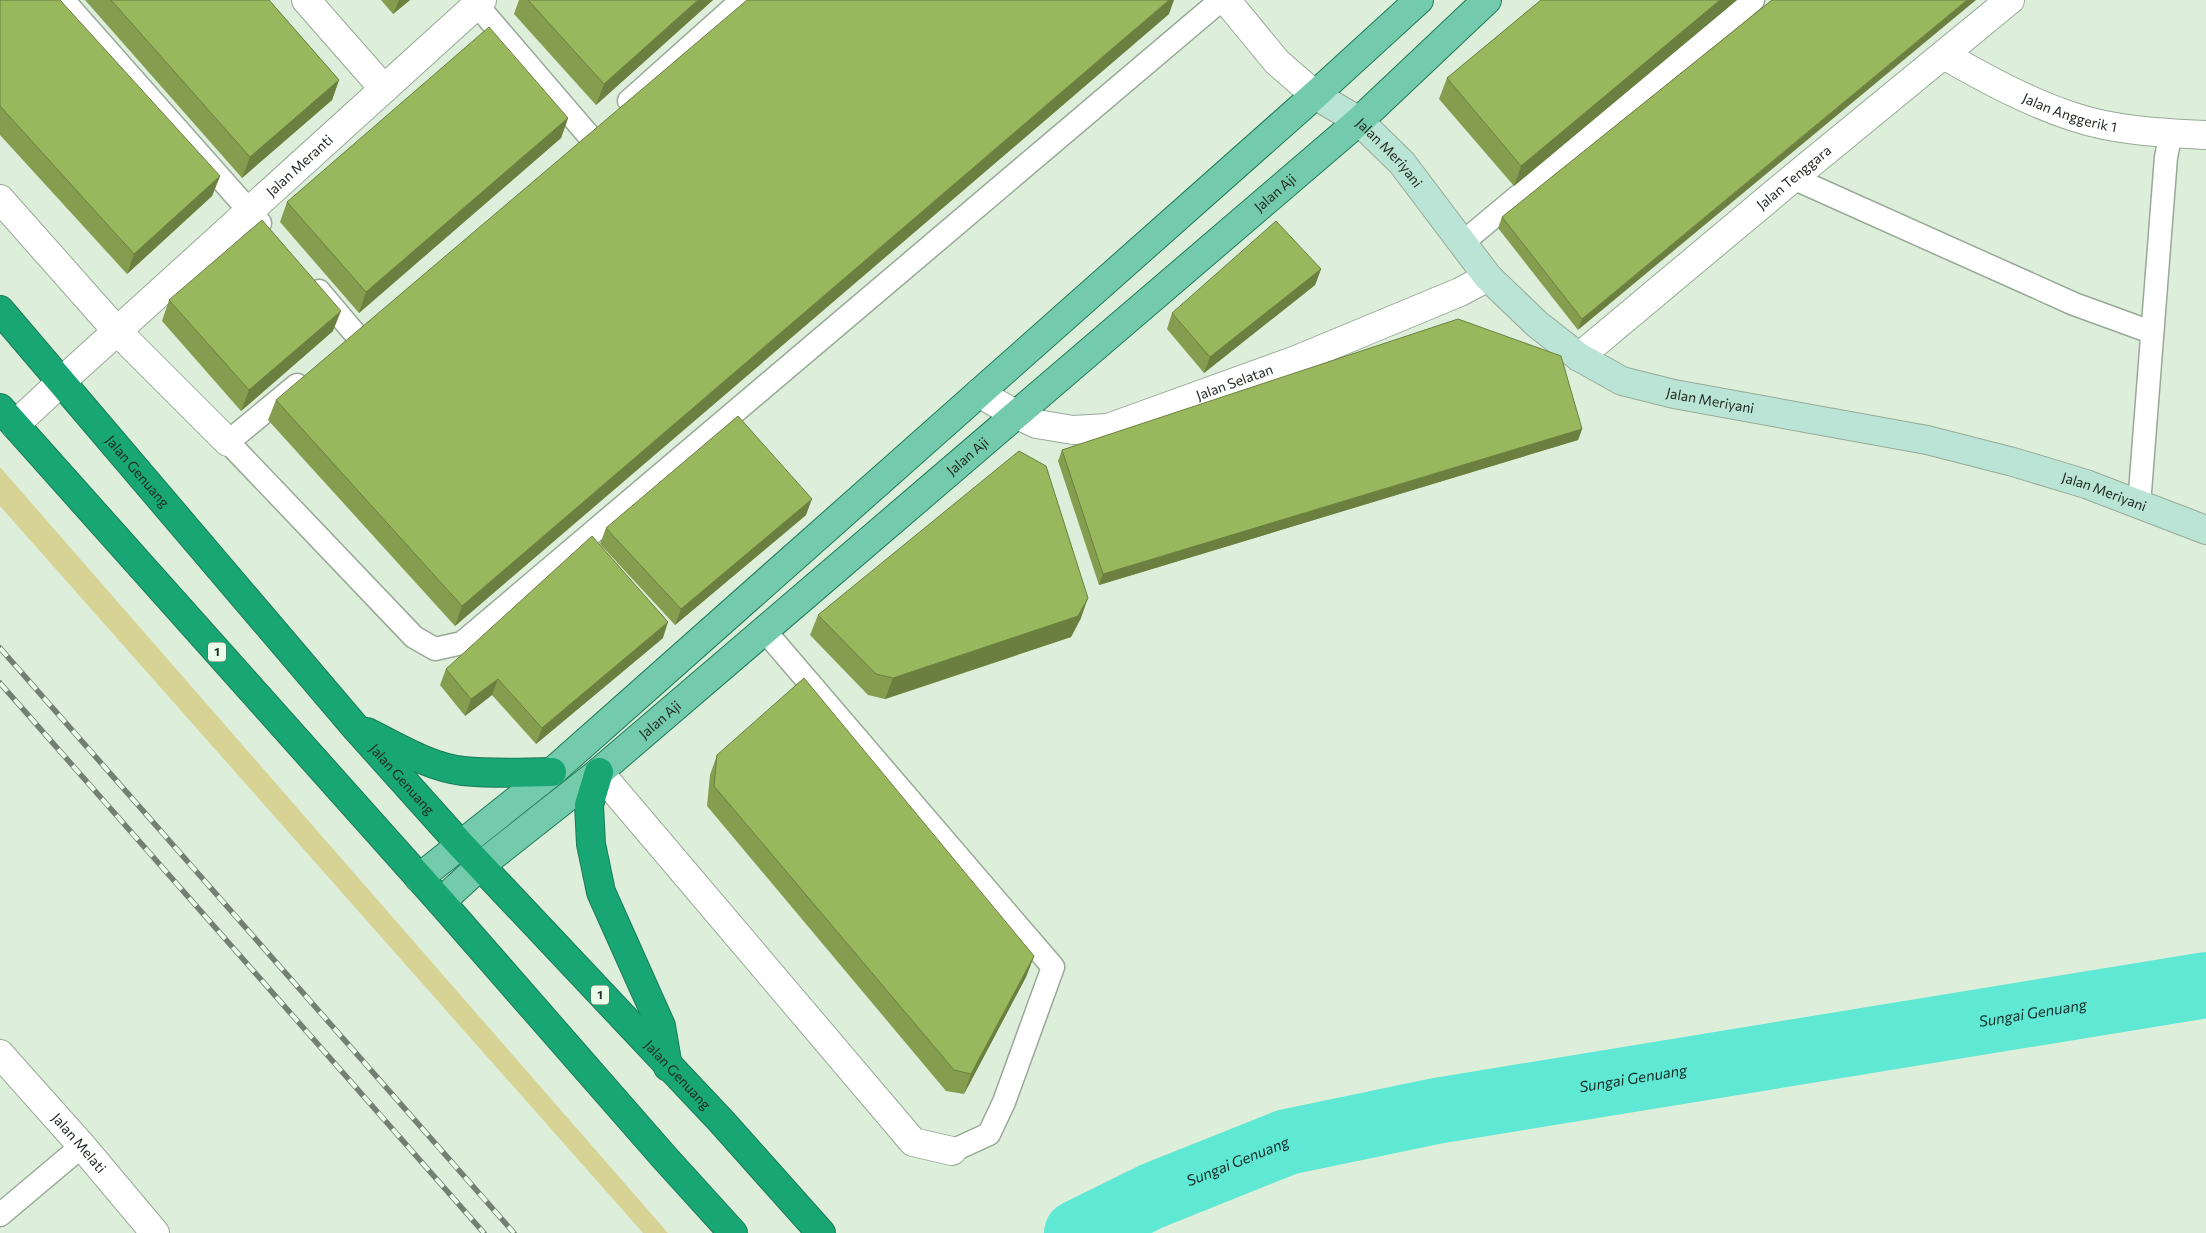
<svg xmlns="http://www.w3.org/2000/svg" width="2206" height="1233" font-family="Commissioner,sans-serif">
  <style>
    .green { fill: #d7d395 }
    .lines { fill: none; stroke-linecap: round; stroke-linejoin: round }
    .river { stroke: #5fe8d4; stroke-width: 66 }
    .lane-casing { stroke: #98a997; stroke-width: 25 }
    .street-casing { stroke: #98a997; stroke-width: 30 }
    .secondary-casing { stroke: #98a997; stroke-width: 30 }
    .primary-casing { stroke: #1c7b58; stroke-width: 30 }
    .highway-casing { stroke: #1c7b58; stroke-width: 30 }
    .lane { stroke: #fff; stroke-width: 22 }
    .street { stroke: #fff; stroke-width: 28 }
    .secondary { stroke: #bae4d5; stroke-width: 28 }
    .primary { stroke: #74caac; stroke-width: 28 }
    .highway { stroke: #18a674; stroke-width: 28 }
    .rail-casing { stroke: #737f72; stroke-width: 5.5 }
    .rail { stroke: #eafde8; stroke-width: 4; stroke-dasharray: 11; stroke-linecap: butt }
    .wall { fill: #849d4f }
    .shaded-wall { fill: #6b8040 }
    .building { fill: #99b75c; stroke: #6b8040 }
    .labels { text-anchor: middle; stroke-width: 4; stroke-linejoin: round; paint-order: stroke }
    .shield { fill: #eafde8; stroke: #5f6a5f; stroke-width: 1 }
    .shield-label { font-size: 12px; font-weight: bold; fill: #242b24 }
    .street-label { font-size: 14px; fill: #242b24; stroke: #eafde8 }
    .water-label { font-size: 15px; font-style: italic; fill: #172e2a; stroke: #eafde8 }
  </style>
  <rect width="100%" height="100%" fill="#ddefdb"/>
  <polygon class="green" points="0,467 668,1233 643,1233 0,506"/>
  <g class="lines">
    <path class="river" id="s1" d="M1077,1233L1152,1196L1287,1142L1436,1111L2206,985"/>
    <defs>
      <g id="lane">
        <polyline points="63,0 260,223"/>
        <polyline points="477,5 590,137"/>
        <polyline points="629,101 742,0"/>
        <polyline points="1793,178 2074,304 2151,332"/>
        <polyline points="1461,244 1753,0"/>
        <polyline points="319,291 357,336"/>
        <polyline points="297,385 228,442 414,637 435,649 462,643 1221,0"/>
        <polyline points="2139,505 2166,157 2171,133"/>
        <polyline points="764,630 1053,967 1004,1102 989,1134 952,1151"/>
        <polyline points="0,1215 82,1146"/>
      </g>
      <g id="street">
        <polyline points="306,0 384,89"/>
        <polyline points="1226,0 1277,62 1315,95"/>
        <path id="s2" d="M1944,55C1986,79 2028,102 2074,117C2116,131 2163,133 2206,135"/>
        <polyline points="0,199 117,331 228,442"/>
        <path id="s3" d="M1579,357L1793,178L2010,0"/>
        <path id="s4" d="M979,393L1015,414L1037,424L1073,430L1108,428L1296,360L1460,292L1488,277"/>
        <path id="s5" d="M15,425L62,381L482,0"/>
        <polyline points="599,772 913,1142 952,1151"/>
        <path id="s6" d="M0,1054L82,1146L155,1233"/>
      </g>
      <g id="secondary">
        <path id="s7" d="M1315,95L1359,121L1402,163L1488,277L1537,324L1579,357L1622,381L1674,394L1927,440L2013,462L2086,484L2206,530"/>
      </g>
      <g id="primary">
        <polyline points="419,878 552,772 1315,95 1419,0"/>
        <path id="s8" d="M441,902L480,866L599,772L1359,121L1487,0"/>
      </g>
      <g id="highway">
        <path id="s9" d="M0,310L356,728L460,844L722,1122L821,1233"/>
        <polyline points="0,408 441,902 664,1157 733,1233"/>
        <path d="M367,732C397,747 429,767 463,771C492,774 522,773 552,772"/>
        <polyline points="599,772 589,805 591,844 601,892 661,1026 668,1067"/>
      </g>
    </defs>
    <use href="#lane" class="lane-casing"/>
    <use href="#street" class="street-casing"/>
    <use href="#secondary" class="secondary-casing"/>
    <use href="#primary" class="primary-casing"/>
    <use href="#highway" class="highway-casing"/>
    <use href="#lane" class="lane"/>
    <use href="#street" class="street"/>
    <use href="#secondary" class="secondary"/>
    <use href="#primary" class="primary"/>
    <use href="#highway" class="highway"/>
    <defs>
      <g id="rail">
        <polyline points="0,648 514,1233"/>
        <polyline points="0,683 484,1233"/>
      </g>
    </defs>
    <use href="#rail" class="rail-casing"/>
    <use href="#rail" class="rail"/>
  </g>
  <g class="wall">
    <polygon points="0,0 220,176 212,196 127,274 0,135"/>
    <polygon points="85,0 269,0 339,80 332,100 242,178"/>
    <polygon points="381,0 410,0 393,14"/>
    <polygon points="519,0 713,0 596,105 514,14"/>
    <polygon points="1541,0 1737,0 1514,186 1439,99 1447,78"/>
    <polygon points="1772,0 1578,330 1498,228 1502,217"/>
    <polygon points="1169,14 455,626 268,420 276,400"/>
    <polygon points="568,118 561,138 359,313 280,222 287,202"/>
    <polygon points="1321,269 1315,285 1204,373 1167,329 1172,313"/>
    <polygon points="169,300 333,331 241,411 162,321"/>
    <polygon points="1582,429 1578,440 1099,585 1058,461 1062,450"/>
    <polygon points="806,515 675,625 600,544 606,528"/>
    <polygon points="818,615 1081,618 1071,637 885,699 868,695 810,635"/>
    <polygon points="663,638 536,744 492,695 465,716 440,685 446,669"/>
    <polygon points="717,755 1034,956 1026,977 964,1094 946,1091 707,806 710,775"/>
  </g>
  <g class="shaded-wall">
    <polygon points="399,0 410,0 393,14"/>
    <polygon points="698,0 713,0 596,105 604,84"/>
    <polygon points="1169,0 1174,0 1169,14 455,626 462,606"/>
    <polygon points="1720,0 1737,0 1514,186 1521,166"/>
    <polygon points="1967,0 1976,0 1578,330 1582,319"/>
    <polygon points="339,80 332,100 242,178 250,157"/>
    <polygon points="568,118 561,138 359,313 366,292"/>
    <polygon points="220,176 212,196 127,274 134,254"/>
    <polygon points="1321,269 1315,285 1204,373 1210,357"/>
    <polygon points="341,311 333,331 241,411 249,390"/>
    <polygon points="1582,429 1578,440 1099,585 1103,574"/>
    <polygon points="812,499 806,515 675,625 681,609"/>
    <polygon points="1088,598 1081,618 1071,637 885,699 893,678"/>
    <polygon points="668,622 663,638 536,744 542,728"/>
    <polygon points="498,679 492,695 465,716 471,699"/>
    <polygon points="1034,956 1026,977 964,1094 971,1074"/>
  </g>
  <g class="building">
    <polygon points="0,0 60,0 220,176 134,254 0,106"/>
    <polygon points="111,0 269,0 339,80 250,157"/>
    <polygon points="528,0 698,0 604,84"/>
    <polygon points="747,0 1169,0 462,606 276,400"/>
    <polygon points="1541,0 1720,0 1521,166 1447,78"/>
    <polygon points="1772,0 1967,0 1582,319 1502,217"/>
    <polygon points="489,27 568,118 366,292 287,202"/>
    <polygon points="262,220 341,311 249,390 169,300"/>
    <polygon points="1276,221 1321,269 1210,357 1172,313"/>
    <polygon points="1458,319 1561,356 1582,429 1103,574 1062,450"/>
    <polygon points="738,416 812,499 681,609 606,528"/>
    <polygon points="1019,451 1046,466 1088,598 1078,616 893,678 876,674 818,615"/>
    <polygon points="592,536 668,622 542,728 498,679 471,699 446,669"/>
    <polygon points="804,678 1034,956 971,1074 954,1070 714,786 717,755"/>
  </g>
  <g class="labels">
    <g class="shield">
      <rect x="208" y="642.5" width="18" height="19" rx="4"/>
      <rect x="591" y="985.5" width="18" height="19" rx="4"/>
    </g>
    <g class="shield-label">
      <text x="217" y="656">1</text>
      <text x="600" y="999">1</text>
    </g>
    <g class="street-label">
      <text dy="5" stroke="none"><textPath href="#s2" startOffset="139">Jalan Anggerik 1</textPath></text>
      <text dy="5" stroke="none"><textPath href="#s7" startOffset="95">Jalan Meriyani</textPath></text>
      <text dy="5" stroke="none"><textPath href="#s5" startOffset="385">Jalan Meranti</textPath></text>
      <text dy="5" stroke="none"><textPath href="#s3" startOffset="280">Jalan Tenggara</textPath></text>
      <text dy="5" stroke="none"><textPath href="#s8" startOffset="1095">Jalan Aji</textPath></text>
      <text dy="5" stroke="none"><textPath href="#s4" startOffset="272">Jalan Selatan</textPath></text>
      <text dy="5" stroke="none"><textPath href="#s7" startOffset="515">Jalan Meriyani</textPath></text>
      <text dy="5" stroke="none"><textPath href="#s8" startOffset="690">Jalan Aji</textPath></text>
      <text dy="5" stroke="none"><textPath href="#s9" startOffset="212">Jalan Genuang</textPath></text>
      <text dy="5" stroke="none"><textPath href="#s7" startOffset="920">Jalan Meriyani</textPath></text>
      <text dy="5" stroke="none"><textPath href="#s8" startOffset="285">Jalan Aji</textPath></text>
      <text dy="5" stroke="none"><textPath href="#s9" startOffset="618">Jalan Genuang</textPath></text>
      <text dy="5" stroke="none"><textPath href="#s9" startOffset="1022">Jalan Genuang</textPath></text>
      <text dy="5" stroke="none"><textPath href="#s6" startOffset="119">Jalan Melati</textPath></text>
    </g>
    <g class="water-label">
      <text dy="5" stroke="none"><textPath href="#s1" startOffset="986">Sungai Genuang</textPath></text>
      <text dy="5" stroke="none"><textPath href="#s1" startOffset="581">Sungai Genuang</textPath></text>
      <text dy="5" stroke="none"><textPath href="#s1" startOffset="176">Sungai Genuang</textPath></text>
    </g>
  </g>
</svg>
